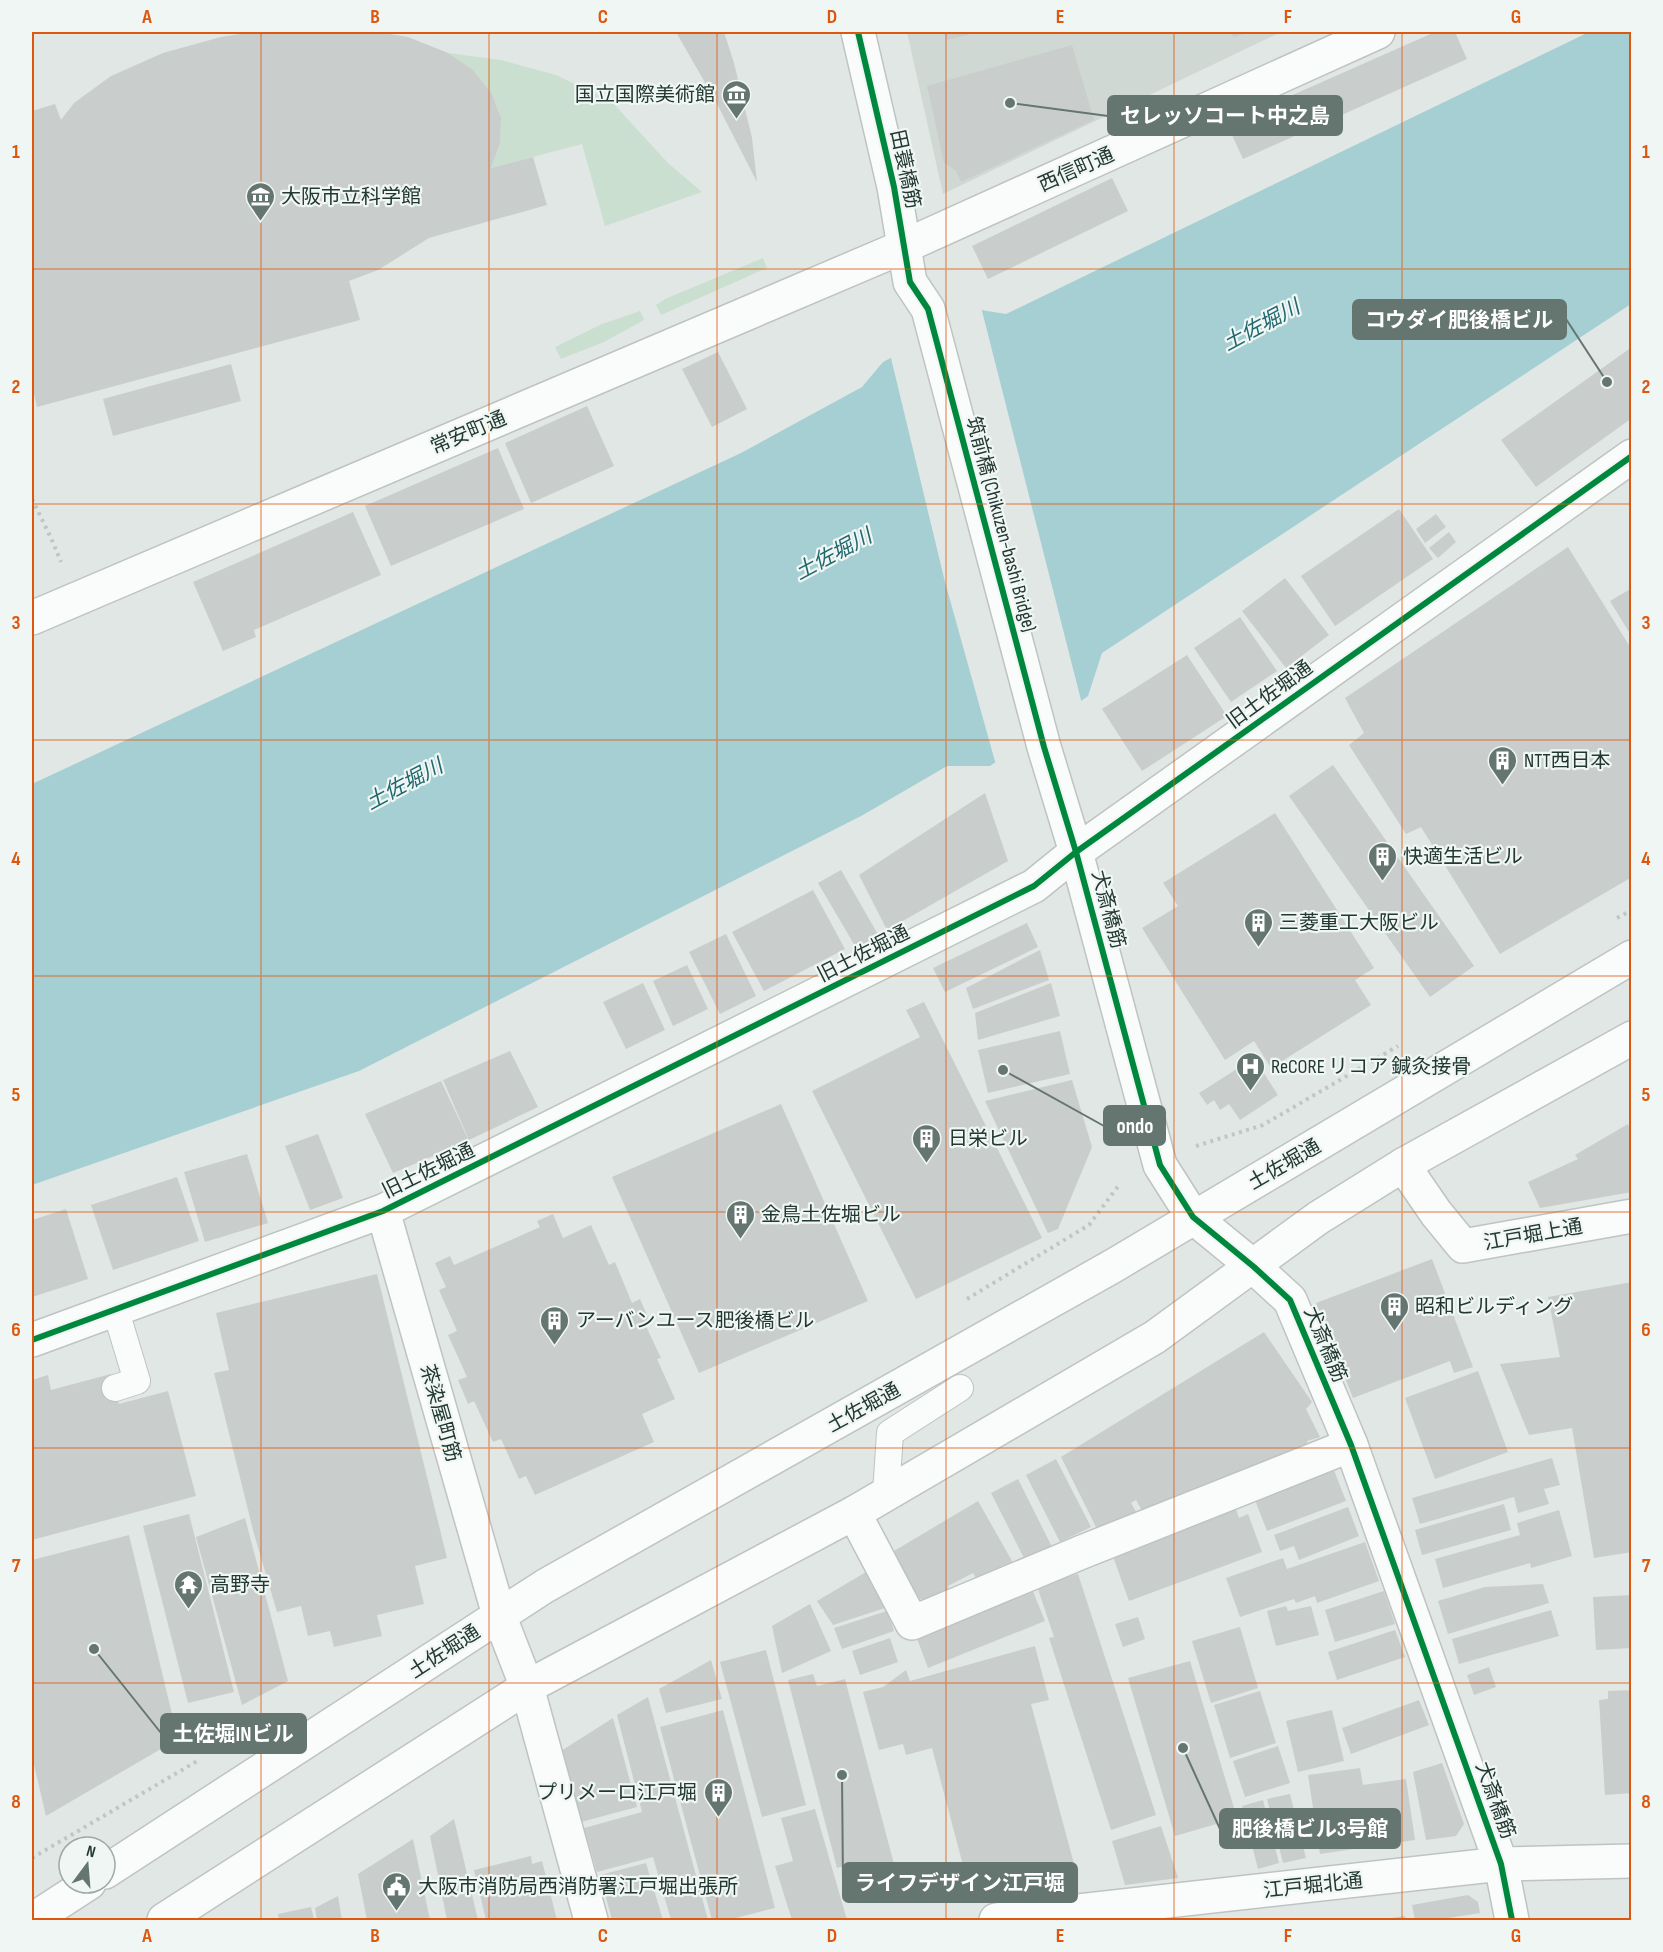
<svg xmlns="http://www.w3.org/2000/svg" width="1663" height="1952" font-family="'Sofia Sans Condensed','Noto Sans JP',sans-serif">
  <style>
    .built { fill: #d0d8d4 }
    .green { fill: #cbdfd0 }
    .water { fill: #a5cfd2 }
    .pier { fill: #e1e7e4 }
    .building { fill: #c9cecc }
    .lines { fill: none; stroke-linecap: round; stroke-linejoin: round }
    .service-casing { stroke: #bec4c1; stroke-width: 28 }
    .minor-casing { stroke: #bec4c1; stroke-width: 36 }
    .tertiary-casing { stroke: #bec4c1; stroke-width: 36 }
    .path { stroke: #bfc7c5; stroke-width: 4; stroke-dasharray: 3 4.5; stroke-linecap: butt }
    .service { stroke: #fafbfb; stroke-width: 26 }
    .minor { stroke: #fafbfb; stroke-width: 33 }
    .tertiary { stroke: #fafbfb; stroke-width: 33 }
    .cycleway-casing { stroke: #f0f6f3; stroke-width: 10 }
    .cycleway { stroke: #00873e; stroke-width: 6 }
    .grid { fill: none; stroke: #de570e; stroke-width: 1.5; stroke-opacity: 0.55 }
    .labels { text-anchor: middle; stroke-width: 4.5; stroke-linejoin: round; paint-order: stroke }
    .poi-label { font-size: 20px; fill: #223831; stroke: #f0f6f3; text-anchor: start }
    .street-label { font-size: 20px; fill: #223831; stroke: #f0f6f3 }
    .water-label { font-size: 21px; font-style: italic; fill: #206770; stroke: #f0f6f3 }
    .leader { fill: none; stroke: #657570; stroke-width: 2 }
    .callout-dot { fill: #657570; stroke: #f0f6f3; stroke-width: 2 }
    .callout { fill: #657570; stroke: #657570; stroke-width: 2 }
    .callout-label { font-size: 21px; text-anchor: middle; font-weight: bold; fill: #fff }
    .neatline { fill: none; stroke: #de570e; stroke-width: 2 }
    .grid-label { font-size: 20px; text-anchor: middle; font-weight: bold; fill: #de570e }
  </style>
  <rect width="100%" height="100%" fill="#e1e7e4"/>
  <polygon class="built" points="907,32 1281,32 943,194"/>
  <g class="green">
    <path d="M448,53L501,60L556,75L612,102L668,163L702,192L605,226L582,144L491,168C514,103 493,95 448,53Z"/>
    <polygon points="763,258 767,268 661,315 656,305 665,299"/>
    <polygon points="640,311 644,320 604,342 561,359 555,347 602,324"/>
  </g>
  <polygon class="water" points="1589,32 1631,32 1631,304 1102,653 1088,696 990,766 947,766 863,815 359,1071 32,1185 32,784 741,453 862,387 883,362 981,310 1006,314"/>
  <polygon class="pier" points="981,307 1082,704 996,765 945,582 890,354"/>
  <g class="building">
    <polygon points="253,32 378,32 408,37 448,53 473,70 492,94 501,118 500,143 491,168 533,157 547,205 429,238 378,270 349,281 360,320 37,407 32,385 32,111 55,104 61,120 74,103 111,76 163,53 221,37"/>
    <polygon points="676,32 724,32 734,63 752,138 757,182 715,100"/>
    <polygon points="944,32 979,32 947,40"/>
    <polygon points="1232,32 1251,32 1233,37"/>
    <polygon points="1435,32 1455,32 1467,59 1243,159 1227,124"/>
    <polygon points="1072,45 1094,120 961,182 956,171 944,163 927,86"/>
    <polygon points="1112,178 1128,211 988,279 972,246"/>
    <polygon points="1632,347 1632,418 1536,487 1501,440"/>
    <polygon points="718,352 747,409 712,427 682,369"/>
    <polygon points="231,364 241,401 113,436 103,399"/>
    <polygon points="587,406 614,466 531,503 505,443"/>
    <polygon points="498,448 524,509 391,566 365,506"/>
    <polygon points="1399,509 1433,559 1335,626 1301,576"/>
    <polygon points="353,512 381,575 254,630 256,637 223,651 193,582"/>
    <polygon points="1436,514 1446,527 1425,543 1416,529"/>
    <polygon points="1449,532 1456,542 1438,558 1429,548"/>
    <polygon points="1568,547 1632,650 1632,877 1500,954 1421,827 1406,834 1349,745 1364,733 1345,698"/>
    <polygon points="1285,578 1329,635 1286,668 1242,611"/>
    <polygon points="1632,588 1632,637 1610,601"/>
    <polygon points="1240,617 1277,671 1231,702 1194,648"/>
    <polygon points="1187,655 1227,716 1142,771 1102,709"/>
    <polygon points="1333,765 1474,966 1430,997 1289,796"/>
    <polygon points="985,793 1008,861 887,930 859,875"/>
    <polygon points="1275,813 1374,968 1355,980 1371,1005 1271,1068 1254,1041 1225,1060 1142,928 1178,906 1163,883"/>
    <polygon points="841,870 880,938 858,951 818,883"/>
    <polygon points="813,890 845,949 764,991 732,932"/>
    <polygon points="1027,923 1038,947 945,992 933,968"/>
    <polygon points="726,934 756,996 720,1014 689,952"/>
    <polygon points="1040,950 1049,980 973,1009 966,988"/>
    <polygon points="687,965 708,1009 673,1026 653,981"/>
    <polygon points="643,983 665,1030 626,1049 603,1002"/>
    <polygon points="1051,983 1060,1016 978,1040 975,1013"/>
    <polygon points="924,1002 1042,1238 916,1299 812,1091 920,1037 906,1010"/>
    <polygon points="1060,1031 1070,1074 988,1093 978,1050"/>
    <polygon points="510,1051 538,1107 469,1140 443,1080"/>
    <polygon points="1254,1058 1278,1095 1240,1120 1229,1104 1220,1110 1214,1100 1207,1105 1199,1093"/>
    <polygon points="1072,1080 1092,1147 1058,1229 1048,1233 985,1101"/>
    <polygon points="441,1081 469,1141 393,1173 365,1114"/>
    <polygon points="781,1104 868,1301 699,1373 612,1177"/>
    <polygon points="1628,1124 1632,1137 1632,1192 1540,1208 1528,1182 1578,1159 1575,1155"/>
    <polygon points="318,1134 343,1198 310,1210 285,1146"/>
    <polygon points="247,1154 268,1223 205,1242 184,1172"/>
    <polygon points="177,1177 199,1241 113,1270 91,1205"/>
    <polygon points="66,1209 88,1279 32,1297 32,1220"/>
    <polygon points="553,1214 563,1238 591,1225 609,1265 615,1262 632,1303 640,1299 650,1322 645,1324 661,1358 657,1359 675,1399 642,1414 654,1442 535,1495 526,1476 519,1479 501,1439 493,1442 474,1401 468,1404 458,1380 467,1377 448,1335 457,1331 439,1290 446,1287 435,1263 450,1256 454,1265 540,1227 537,1221"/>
    <polygon points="1432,1259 1473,1367 1454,1373 1450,1361 1353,1398 1316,1303"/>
    <polygon points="377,1274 447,1558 415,1566 424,1604 377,1615 382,1636 334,1647 330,1631 308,1636 301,1606 277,1612 254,1534 214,1373 229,1370 216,1313"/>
    <polygon points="1632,1282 1632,1552 1594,1558 1572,1428 1529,1435 1500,1364 1560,1357 1548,1297"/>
    <polygon points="1264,1332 1312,1402 1306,1409 1320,1437 1307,1441 1309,1449 1145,1516 1136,1500 1131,1503 1138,1515 1100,1535 1061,1457"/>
    <polygon points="1478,1371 1508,1452 1435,1479 1405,1398"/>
    <polygon points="111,1374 119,1404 168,1391 196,1496 32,1540 32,1380 48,1375 51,1390"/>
    <polygon points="1552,1458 1560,1485 1544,1489 1549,1504 1518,1513 1514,1497 1420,1524 1412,1498"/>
    <polygon points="1056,1459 1091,1527 1060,1542 1026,1475"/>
    <polygon points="1332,1465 1346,1501 1267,1531 1253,1495"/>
    <polygon points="1018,1479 1053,1549 1026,1562 991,1493"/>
    <polygon points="978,1501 1016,1568 978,1581 973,1573 948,1586 949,1590 930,1602 913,1597 889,1554"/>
    <polygon points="1504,1504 1511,1530 1422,1555 1415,1530"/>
    <polygon points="1235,1506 1239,1518 1248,1514 1262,1552 1129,1601 1111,1551"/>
    <polygon points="1348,1507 1359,1536 1299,1560 1294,1546 1280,1551 1274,1535"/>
    <polygon points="1559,1510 1572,1556 1531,1568 1530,1563 1443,1588 1435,1559 1520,1535 1517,1523"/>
    <polygon points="189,1514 234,1692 188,1703 143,1526"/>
    <polygon points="245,1518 288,1681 242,1705 196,1537"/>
    <polygon points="129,1535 178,1739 46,1816 32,1756 32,1560"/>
    <polygon points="1365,1542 1379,1581 1317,1603 1315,1596 1296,1603 1294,1599 1240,1617 1226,1578 1283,1558 1287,1569"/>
    <polygon points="866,1572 888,1607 833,1625 817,1601"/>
    <polygon points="1078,1574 1156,1815 1111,1830 1049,1638 1054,1637 1037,1586"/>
    <polygon points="1543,1584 1549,1603 1448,1634 1438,1601 1485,1587"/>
    <polygon points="1032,1589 1045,1621 928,1668 916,1636"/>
    <polygon points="1384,1591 1395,1624 1335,1642 1325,1610"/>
    <polygon points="1632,1595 1632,1648 1596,1650 1593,1597"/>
    <polygon points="810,1604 831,1651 782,1673 772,1626"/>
    <polygon points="1286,1606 1288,1611 1311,1606 1319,1635 1276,1646 1267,1611"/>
    <polygon points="1551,1610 1559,1636 1459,1664 1452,1639"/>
    <polygon points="887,1611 894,1631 842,1649 834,1628"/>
    <polygon points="1138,1617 1145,1639 1123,1647 1115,1624"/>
    <polygon points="1240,1627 1258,1688 1211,1703 1192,1641"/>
    <polygon points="1395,1630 1405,1657 1337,1680 1328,1652"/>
    <polygon points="890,1638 898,1662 860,1675 852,1651"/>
    <polygon points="1035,1646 1049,1700 1031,1704 1077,1875 973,1903 932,1748 906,1755 903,1744 879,1750 863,1692 883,1687 906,1670 910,1681"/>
    <polygon points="766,1650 806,1805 762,1817 720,1662"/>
    <polygon points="711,1660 722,1699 666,1713 659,1689"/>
    <polygon points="1190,1661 1237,1818 1175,1836 1128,1678"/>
    <polygon points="1489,1667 1496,1687 1474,1695 1467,1675"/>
    <polygon points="813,1674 817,1686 845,1679 899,1883 860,1893 852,1864 837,1868 788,1680"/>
    <polygon points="1632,1690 1632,1793 1605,1795 1599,1700 1608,1699 1608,1691"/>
    <polygon points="1260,1691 1276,1743 1230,1758 1214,1705"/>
    <polygon points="648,1697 708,1920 671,1920 653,1857 597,1872 584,1828 642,1812 617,1715"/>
    <polygon points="1419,1700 1429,1725 1351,1754 1342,1728"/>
    <polygon points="723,1710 775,1908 728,1920 712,1920 660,1727"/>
    <polygon points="1332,1710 1344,1761 1298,1772 1286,1721"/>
    <polygon points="613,1718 637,1807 581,1822 561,1751"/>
    <polygon points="1278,1746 1290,1783 1245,1797 1233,1761"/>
    <polygon points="1442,1763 1464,1824 1456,1836 1426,1840 1413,1772"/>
    <polygon points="1360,1768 1363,1785 1406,1779 1415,1840 1320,1854 1308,1775"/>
    <polygon points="1290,1794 1306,1858 1283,1863 1267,1799"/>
    <polygon points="1263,1800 1279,1863 1258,1869 1242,1806"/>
    <polygon points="815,1809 847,1920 792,1920 775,1866 793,1861 781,1818"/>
    <polygon points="454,1819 478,1920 447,1920 430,1836"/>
    <polygon points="1161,1826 1178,1878 1125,1885 1112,1841"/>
    <polygon points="413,1839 430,1920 367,1920 358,1874"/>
    <polygon points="531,1856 532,1864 542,1861 557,1920 486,1920 474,1870"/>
    <polygon points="646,1863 663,1920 612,1920 600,1875"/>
    <polygon points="1468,1895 1478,1902 1480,1913 1436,1920 1415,1920 1412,1905"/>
    <polygon points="338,1896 342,1920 317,1920 315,1908"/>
    <polygon points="311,1907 314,1920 279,1920 278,1914"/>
    <polygon points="1405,1916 1406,1920 1385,1920 1385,1919"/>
  </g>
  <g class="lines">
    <defs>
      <g id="service">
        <polyline points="115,1388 137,1381 115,1308"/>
        <polyline points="886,1493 890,1433 960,1388"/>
      </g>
      <g id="minor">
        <polyline points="32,618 905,246 1378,32"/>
        <polyline points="1403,1165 1436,1213 1463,1246 1632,1216"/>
        <polyline points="383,1211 499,1615 527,1687 591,1920"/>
        <polyline points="1254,1267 1290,1300 1351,1445 1501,1864 1512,1920"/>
        <polyline points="32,1340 383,1211 1034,886 1076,852 1632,456"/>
        <polyline points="854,1513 912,1623 1082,1552 1351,1445"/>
        <polyline points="996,1920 1501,1864 1632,1861"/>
      </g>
      <g id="tertiary">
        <polyline points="858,32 894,187 910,282 928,309 1044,747 1076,852 1160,1165 1193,1217 1254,1267"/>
        <polyline points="105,1872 545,1586 1113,1266 1632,957"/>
        <polyline points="32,1920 89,1883"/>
        <polyline points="164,1920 527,1687 854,1513 1155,1337 1318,1218 1403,1165 1632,1038"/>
      </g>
    </defs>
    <use href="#service" class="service-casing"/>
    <use href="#minor" class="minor-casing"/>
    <use href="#tertiary" class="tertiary-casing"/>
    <g class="path">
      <polyline points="32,499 51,538 61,562"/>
      <polyline points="1617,918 1632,910"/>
      <polyline points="1196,1146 1263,1125 1398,1046"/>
      <polyline points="967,1299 1089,1225 1119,1185"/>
      <polyline points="32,1858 199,1760"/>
    </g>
    <use href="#service" class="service"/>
    <use href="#minor" class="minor"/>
    <use href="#tertiary" class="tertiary"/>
    <defs>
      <g id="cycleway">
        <polyline points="858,32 894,187 910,282 928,309 1044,747 1076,852 1160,1165 1193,1217 1254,1267 1290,1300 1351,1445 1501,1864 1512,1920"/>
        <polyline points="32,1340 383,1211 1034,886 1076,852 1632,456"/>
      </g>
    </defs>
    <use href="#cycleway" class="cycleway-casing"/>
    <use href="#cycleway" class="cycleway"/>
  </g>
  <path class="grid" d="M261,32V1920M489,32V1920M717,32V1920M946,32V1920M1174,32V1920M1402,32V1920M32,269H1632M32,504H1632M32,740H1632M32,976H1632M32,1212H1632M32,1448H1632M32,1683H1632"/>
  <defs>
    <symbol id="museum-pin" viewBox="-11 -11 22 30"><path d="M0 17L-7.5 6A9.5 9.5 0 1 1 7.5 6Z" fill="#657570" stroke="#f0f6f3"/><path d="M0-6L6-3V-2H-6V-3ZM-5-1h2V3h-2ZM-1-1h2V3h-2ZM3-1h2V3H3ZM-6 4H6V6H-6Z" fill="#fff"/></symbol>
    <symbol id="building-pin" viewBox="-11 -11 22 30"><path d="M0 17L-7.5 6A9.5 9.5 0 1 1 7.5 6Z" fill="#657570" stroke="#f0f6f3"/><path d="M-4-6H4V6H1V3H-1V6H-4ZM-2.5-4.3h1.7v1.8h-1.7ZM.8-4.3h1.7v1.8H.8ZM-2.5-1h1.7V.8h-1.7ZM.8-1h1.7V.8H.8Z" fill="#fff"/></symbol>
    <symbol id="hospital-pin" viewBox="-11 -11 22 30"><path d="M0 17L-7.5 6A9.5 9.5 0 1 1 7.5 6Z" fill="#657570" stroke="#f0f6f3"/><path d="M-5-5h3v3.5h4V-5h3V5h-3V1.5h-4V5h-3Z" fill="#fff"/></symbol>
    <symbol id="temple-pin" viewBox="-11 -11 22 30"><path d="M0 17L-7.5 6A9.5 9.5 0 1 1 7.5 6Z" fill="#657570" stroke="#f0f6f3"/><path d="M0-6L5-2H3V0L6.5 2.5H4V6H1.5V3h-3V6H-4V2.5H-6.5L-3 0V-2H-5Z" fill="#fff"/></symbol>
    <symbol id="civic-pin" viewBox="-11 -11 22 30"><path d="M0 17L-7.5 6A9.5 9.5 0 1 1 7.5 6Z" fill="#657570" stroke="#f0f6f3"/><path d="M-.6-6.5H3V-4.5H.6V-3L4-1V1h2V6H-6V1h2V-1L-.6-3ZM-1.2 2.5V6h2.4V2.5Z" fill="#fff"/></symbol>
  </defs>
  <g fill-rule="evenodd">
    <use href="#museum-pin" x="720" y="78" width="33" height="45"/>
    <use href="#museum-pin" x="244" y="180" width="33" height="45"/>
    <use href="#building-pin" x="1486" y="744" width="33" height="45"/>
    <use href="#building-pin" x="1366" y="840" width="33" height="45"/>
    <use href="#building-pin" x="1242" y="906" width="33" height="45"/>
    <use href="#hospital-pin" x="1234" y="1050" width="33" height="45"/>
    <use href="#building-pin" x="910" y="1122" width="33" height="45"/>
    <use href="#building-pin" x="724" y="1198" width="33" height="45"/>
    <use href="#building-pin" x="1378" y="1290" width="33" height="45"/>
    <use href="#building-pin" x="538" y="1304" width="33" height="45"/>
    <use href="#temple-pin" x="172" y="1568" width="33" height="45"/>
    <use href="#building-pin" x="702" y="1776" width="33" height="45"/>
    <use href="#civic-pin" x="380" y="1870" width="33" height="45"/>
  </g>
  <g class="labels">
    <g class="poi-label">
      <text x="715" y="101" text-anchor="end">国立国際美術館</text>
      <text x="281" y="203">大阪市立科学館</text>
      <text x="1524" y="767">NTT西日本</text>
      <text x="1403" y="863">快適生活ビル</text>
      <text x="1279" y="929">三菱重工大阪ビル</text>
      <text x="1271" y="1073">ReCORE リコア 鍼灸接骨</text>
      <text x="948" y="1145">日栄ビル</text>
      <text x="761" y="1221">金鳥土佐堀ビル</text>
      <text x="1415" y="1313">昭和ビルディング</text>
      <text x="576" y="1327">アーバンユース肥後橋ビル</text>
      <text x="210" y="1591">高野寺</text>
      <text x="697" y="1799" text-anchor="end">プリメーロ江戸堀</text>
      <text x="418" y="1893">大阪市消防局西消防署江戸堀出張所</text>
    </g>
    <g class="street-label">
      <text transform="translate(906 169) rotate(78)" y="7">田蓑橋筋</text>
      <text transform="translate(1076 169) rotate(-24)" y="7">西信町通</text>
      <text transform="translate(468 432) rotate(-23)" y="7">常安町通</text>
      <text transform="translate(1002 524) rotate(75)" y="7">筑前橋 (Chikuzen-bashi Bridge)</text>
      <text transform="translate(1269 694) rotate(-36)" y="7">旧土佐堀通</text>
      <text transform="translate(1109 909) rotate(75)" y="7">犬斎橋筋</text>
      <text transform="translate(863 953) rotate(-27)" y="7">旧土佐堀通</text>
      <text transform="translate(1284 1164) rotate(-30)" y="7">土佐堀通</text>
      <text transform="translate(428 1170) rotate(-26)" y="7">旧土佐堀通</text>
      <text transform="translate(1533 1234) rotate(-10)" y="7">江戸堀上通</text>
      <text transform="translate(1326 1344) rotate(67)" y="7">犬斎橋筋</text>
      <text transform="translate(863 1407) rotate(-29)" y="7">土佐堀通</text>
      <text transform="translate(441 1413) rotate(74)" y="7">茶染屋町筋</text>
      <text transform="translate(444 1651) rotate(-33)" y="7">土佐堀通</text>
      <text transform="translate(1496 1800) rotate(70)" y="7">犬斎橋筋</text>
      <text transform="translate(1313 1885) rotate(-6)" y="7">江戸堀北通</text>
    </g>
    <g class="water-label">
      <text transform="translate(1261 325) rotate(-28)" y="7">土佐堀川</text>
      <text transform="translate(833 554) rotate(-28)" y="7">土佐堀川</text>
      <text transform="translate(404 784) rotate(-28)" y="7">土佐堀川</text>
    </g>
  </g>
  <path class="leader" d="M1010 103L1108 116M1607 382L1566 319M1003 1070L1104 1126M94 1649L161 1733M1183 1748L1220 1829M842 1775L843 1883"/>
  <g class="callout-dot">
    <circle cx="1010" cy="103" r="6"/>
    <circle cx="1607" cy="382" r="6"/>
    <circle cx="1003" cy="1070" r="6"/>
    <circle cx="94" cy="1649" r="6"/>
    <circle cx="1183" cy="1748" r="6"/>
    <circle cx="842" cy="1775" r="6"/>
  </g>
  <g class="callout">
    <rect x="1108" y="96" width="234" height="39" rx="6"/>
    <rect x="1353" y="300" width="213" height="39" rx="6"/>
    <rect x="1104" y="1106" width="61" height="39" rx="6"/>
    <rect x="161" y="1714" width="145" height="39" rx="6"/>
    <rect x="1220" y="1809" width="180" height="39" rx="6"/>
    <rect x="843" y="1863" width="234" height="39" rx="6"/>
  </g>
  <g class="callout-label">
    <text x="1225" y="123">セレッソコート中之島</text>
    <text x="1459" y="327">コウダイ肥後橋ビル</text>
    <text x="1135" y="1133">ondo</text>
    <text x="233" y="1741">土佐堀INビル</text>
    <text x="1310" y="1836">肥後橋ビル3号館</text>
    <text x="960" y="1890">ライフデザイン江戸堀</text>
  </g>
  <rect width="1663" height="1952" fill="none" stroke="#f0f6f3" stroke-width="66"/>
  <g transform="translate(87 1865) rotate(16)"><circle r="28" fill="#f0f6f3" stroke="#9eaaa5" stroke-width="1.5"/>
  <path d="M0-4.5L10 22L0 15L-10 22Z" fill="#657570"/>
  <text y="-9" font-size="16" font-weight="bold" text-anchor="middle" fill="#223831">N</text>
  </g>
  <rect x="33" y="33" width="1597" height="1886" class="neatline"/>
  <g class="grid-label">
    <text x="147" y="23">A</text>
    <text x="375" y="23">B</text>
    <text x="603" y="23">C</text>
    <text x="832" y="23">D</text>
    <text x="1060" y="23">E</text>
    <text x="1288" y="23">F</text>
    <text x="1516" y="23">G</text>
    <text x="16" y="158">1</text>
    <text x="1646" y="158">1</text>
    <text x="16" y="393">2</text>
    <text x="1646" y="393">2</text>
    <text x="16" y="629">3</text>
    <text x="1646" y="629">3</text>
    <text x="16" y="865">4</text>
    <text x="1646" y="865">4</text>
    <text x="16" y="1101">5</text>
    <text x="1646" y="1101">5</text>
    <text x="16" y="1336">6</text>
    <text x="1646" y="1336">6</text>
    <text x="16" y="1572">7</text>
    <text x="1646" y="1572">7</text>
    <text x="16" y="1808">8</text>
    <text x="1646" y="1808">8</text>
    <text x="147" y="1942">A</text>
    <text x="375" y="1942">B</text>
    <text x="603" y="1942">C</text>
    <text x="832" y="1942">D</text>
    <text x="1060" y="1942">E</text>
    <text x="1288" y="1942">F</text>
    <text x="1516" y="1942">G</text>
  </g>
</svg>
